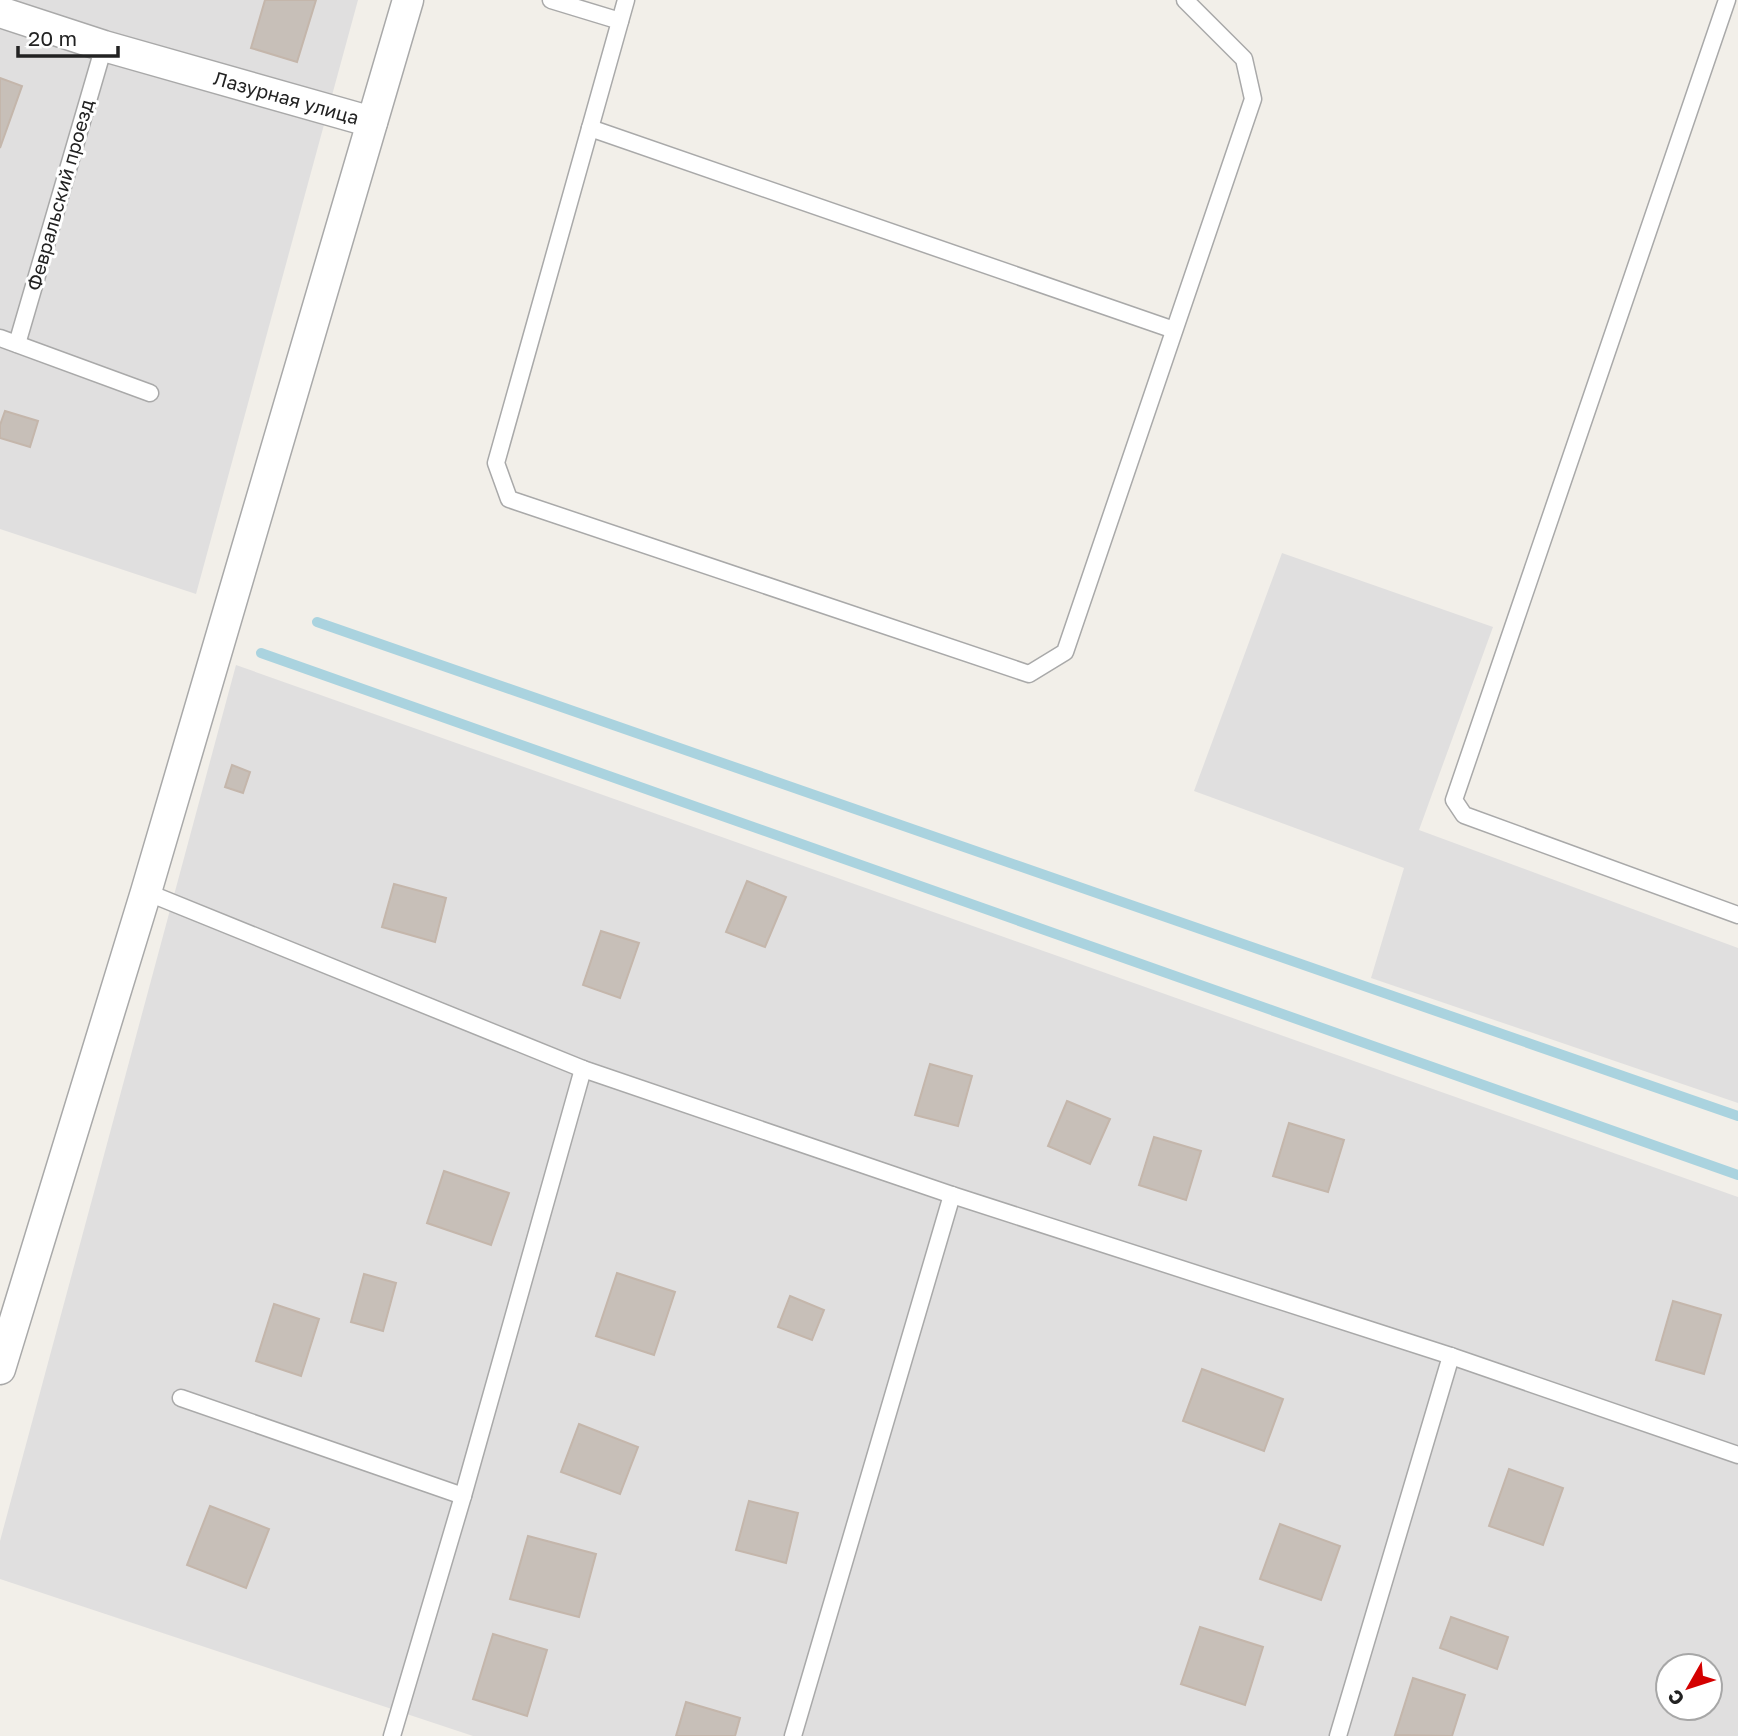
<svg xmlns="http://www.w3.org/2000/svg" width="1738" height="1736" font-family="'Golos Text',sans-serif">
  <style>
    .residential { fill: #e0dfdf; fill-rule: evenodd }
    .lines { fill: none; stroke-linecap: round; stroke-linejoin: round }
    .stream { stroke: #aad3df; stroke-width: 10 }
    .building { fill: #c7bfb8; stroke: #c4b6ab; stroke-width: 2 }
    .lane-casing { stroke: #a9a9a9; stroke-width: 19 }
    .street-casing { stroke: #a9a9a9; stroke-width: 33 }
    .lane { stroke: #fff; stroke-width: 16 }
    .street { stroke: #fff; stroke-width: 30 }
    .labels { text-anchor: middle; stroke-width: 6; stroke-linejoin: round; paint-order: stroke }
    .street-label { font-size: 19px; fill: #222; stroke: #fff }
  </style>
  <rect width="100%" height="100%" fill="#f2efe9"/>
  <g class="residential">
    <polygon points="0,0 358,0 196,594 0,529"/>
    <polygon points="1282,553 1493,627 1419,830 1738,948 1738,1103 1371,978 1404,868 1194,791"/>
    <path d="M236,665L1738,1197V1736H473L0,1579V1541ZM1668,1666H1710V1708H1668Z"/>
  </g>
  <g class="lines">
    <g class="stream">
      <polyline points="317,622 1738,1116"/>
      <polyline points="261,653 1738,1175"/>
    </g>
  </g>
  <g class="building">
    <polygon points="265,0 316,0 297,62 251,48"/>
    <polygon points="0,78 22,86 0,148"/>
    <polygon points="5,411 38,421 30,447 0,438 0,425"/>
    <polygon points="232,765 250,772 243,793 225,787"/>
    <polygon points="747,881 786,897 765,947 726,932"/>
    <polygon points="394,884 446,898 435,942 382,927"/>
    <polygon points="601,931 639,943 620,998 583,985"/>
    <polygon points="930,1064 972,1076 958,1126 915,1115"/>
    <polygon points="1067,1101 1110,1119 1090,1164 1048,1146"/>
    <polygon points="1289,1123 1344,1140 1328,1192 1273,1176"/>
    <polygon points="1154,1137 1201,1151 1186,1200 1139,1185"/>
    <polygon points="444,1171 509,1193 491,1245 427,1223"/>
    <polygon points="617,1273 675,1292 654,1355 596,1336"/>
    <polygon points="364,1274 396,1283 383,1331 351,1322"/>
    <polygon points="790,1296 824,1310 812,1340 778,1327"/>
    <polygon points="1673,1301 1721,1315 1704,1374 1656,1360"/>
    <polygon points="274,1304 319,1319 301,1376 256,1361"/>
    <polygon points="1202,1369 1283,1399 1264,1451 1183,1421"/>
    <polygon points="579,1424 638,1447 620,1494 561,1472"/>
    <polygon points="1509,1469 1563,1488 1543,1545 1489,1526"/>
    <polygon points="749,1501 798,1513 786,1563 736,1550"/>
    <polygon points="210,1506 269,1529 246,1588 187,1565"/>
    <polygon points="1280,1524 1340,1546 1321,1600 1260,1579"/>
    <polygon points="528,1536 596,1554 579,1617 510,1599"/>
    <polygon points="1451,1617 1508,1637 1497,1669 1440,1648"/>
    <polygon points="1200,1627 1263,1647 1245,1705 1181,1684"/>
    <polygon points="493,1634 547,1650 527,1716 473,1699"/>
    <polygon points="1413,1678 1465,1695 1452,1736 1395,1735"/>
    <polygon points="686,1702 740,1718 735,1736 676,1736"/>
  </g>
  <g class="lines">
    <defs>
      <g id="lane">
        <polyline points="551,0 620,21"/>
        <polyline points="626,0 496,463 509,499 1029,674 1065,652 1253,99 1244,59 1185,0"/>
        <polyline points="1727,0 1454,800 1464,815 1738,915"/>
        <polyline points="590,128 1174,330"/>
        <polyline points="0,338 150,393"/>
        <polyline points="17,344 104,46"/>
        <polyline points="146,892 583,1069 952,1195 1451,1356 1738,1455"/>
        <polyline points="181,1398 463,1496"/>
        <polyline points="392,1736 463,1496 583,1069"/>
        <polyline points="793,1736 952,1195"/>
        <polyline points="1338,1736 1451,1356"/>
      </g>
      <g id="street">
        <path id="s1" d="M0,12L104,46L372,122"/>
        <polyline points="0,1369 146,892 408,0"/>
      </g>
    </defs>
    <use href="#lane" class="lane-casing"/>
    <use href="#street" class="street-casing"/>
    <use href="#lane" class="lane"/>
    <use href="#street" class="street"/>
  </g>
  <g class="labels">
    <g class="street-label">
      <text dy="7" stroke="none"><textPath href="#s1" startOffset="299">Лазурная улица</textPath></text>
      <text transform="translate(60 195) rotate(-74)" y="7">Февральский проезд</text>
    </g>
  </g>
  <g transform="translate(1689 1687) rotate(231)"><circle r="33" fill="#ffffff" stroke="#a7a7a7" stroke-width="2"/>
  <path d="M0-5L12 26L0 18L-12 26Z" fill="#d40000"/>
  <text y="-10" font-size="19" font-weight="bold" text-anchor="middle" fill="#222222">С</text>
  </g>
  <path d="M18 46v10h100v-10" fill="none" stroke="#222222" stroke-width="3.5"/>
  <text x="28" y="46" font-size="21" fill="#222222" stroke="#ffffff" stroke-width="5" paint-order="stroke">20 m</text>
</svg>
